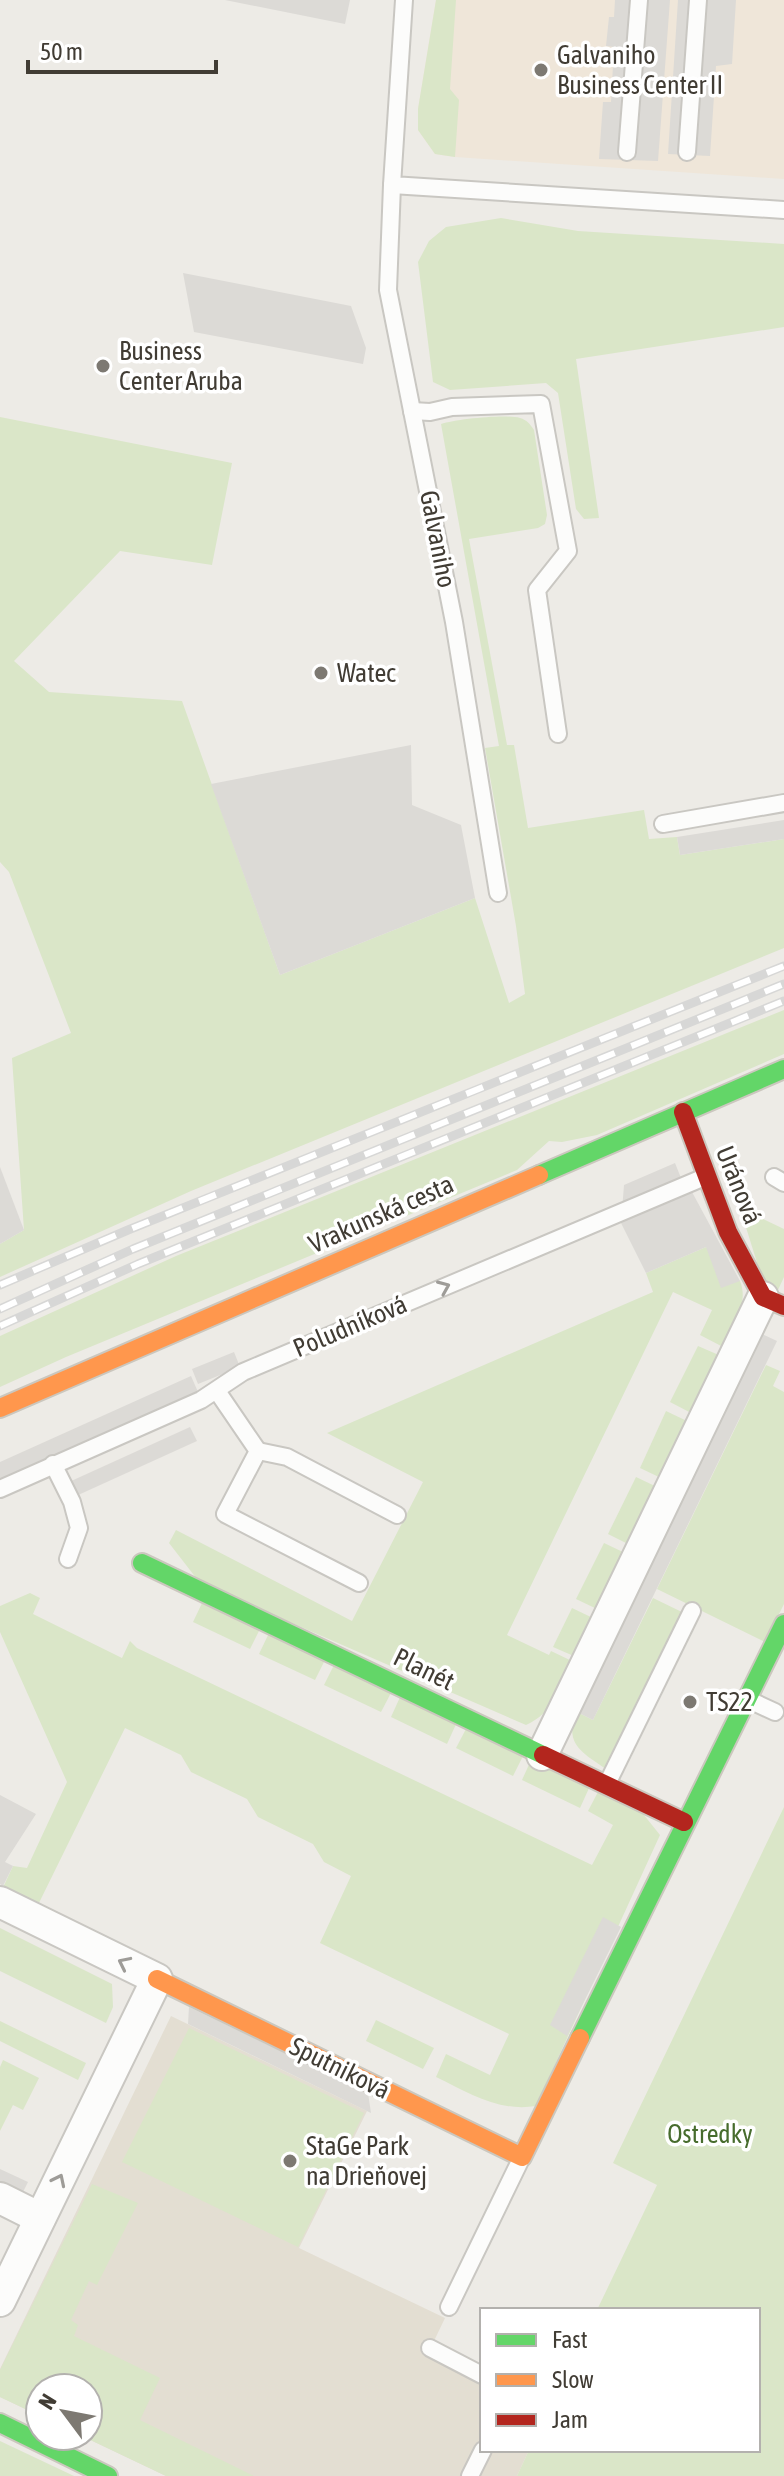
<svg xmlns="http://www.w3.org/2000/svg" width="784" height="2476" font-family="'Asap Condensed',sans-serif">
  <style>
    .commercial { fill: #efe6d9 }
    .education { fill: #e3ded2 }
    .green { fill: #dae6c8 }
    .parking { fill: #dcdad6 }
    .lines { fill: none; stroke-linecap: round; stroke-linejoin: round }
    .lane-casing { stroke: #c9c7c2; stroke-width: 20 }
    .street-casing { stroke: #c9c7c2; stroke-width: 34 }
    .fast-casing { stroke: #cbc7be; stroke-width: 22 }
    .slow-casing { stroke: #cbc7be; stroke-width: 22 }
    .jam-casing { stroke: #cbc7be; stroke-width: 22 }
    .lane { stroke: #fcfcfb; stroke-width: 16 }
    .street { stroke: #fcfcfb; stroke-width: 30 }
    .fast { stroke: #63d668; stroke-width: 18 }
    .slow { stroke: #ff974d; stroke-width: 18 }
    .jam { stroke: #b3261e; stroke-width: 18 }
    .rail-casing { stroke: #d7d7d6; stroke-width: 9 }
    .rail { stroke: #fff; stroke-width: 6; stroke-dasharray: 18; stroke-linecap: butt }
    .oneway { stroke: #9e9c98 }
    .poi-dot { fill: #7d7972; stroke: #fff; stroke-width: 3 }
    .labels { text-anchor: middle; stroke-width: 7; stroke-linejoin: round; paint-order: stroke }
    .poi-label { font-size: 26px; fill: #413c34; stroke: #fff; text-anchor: start }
    .street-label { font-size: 26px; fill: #413c34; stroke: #fff }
    .park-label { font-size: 26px; fill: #476c2d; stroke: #fff }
  </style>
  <rect width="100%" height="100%" fill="#edebe6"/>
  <polygon class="commercial" points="436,0 784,0 784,179 455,157 435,154 418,130 418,109"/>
  <polygon class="education" points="171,2016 367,2111 299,2248 445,2318 434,2341 482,2365 482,2450 529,2450 517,2476 166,2476 82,2436 88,2436 88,2388 40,2388 40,2416 0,2397 0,2369"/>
  <g class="green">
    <polygon points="436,0 456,0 450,89 459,100 455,157 435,154 418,130 418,109"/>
    <polygon points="501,218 578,231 784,244 784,327 576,359 599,518 584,519 576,509 558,393 546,383 450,390 433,382 418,262 429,241 446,227"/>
    <path d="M0,417L232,463L212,565L120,551L14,661L49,692L182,701L280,975L475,898L509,1003L525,994L516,926L485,748L499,746L441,424C457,419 505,414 520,418C527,420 530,424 534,430L547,515L545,524L538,528L469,539L507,745H514L528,828L644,810L649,839L677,837L680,855L784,839V948L191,1191L0,1277V1244L24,1230L12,1058L71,1033L9,872L0,862Z"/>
    <polygon points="784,1010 784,1054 597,1135 562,1142 549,1141 517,1170 66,1357 0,1387 0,1336 176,1256"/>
    <polygon points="740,1208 784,1229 784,1277 778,1290 763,1282"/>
    <path d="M706,1247L740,1281C749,1302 734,1329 725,1348L700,1335L712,1310L673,1292L507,1635L549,1655L551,1651L574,1662C562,1686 552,1714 526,1725L200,1583L169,1543L176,1530L352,1621L423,1482L327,1433L653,1292L646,1273Z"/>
    <polygon points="698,1346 721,1356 693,1414 670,1402"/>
    <polygon points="766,1365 780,1371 773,1386 784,1392 784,1604 765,1642 657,1589"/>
    <polygon points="666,1411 689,1422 661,1478 640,1468"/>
    <polygon points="636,1477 657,1487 630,1545 608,1534"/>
    <polygon points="604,1543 625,1553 599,1610 576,1599"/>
    <path d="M30,1593L40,1598L33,1614L122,1658L130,1641L137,1648L592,1865L613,1825L588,1811L599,1790L640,1810L660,1835L536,2106C498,2112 469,2093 436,2077L446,2054L490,2075L509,2034L320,1943L351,1876L324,1862L313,1844L258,1817L247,1799L191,1772L181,1755L125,1728L35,1911L0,1894L13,1866L27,1868L67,1782L0,1632V1606Z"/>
    <path d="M653,1598L686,1614L609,1771C585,1754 562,1745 577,1712L593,1720Z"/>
    <polygon points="204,1599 261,1627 250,1649 193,1622"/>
    <polygon points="572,1608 595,1619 576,1657 553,1647"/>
    <polygon points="270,1631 326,1658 315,1680 259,1654"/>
    <polygon points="335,1663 392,1691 381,1712 324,1685"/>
    <polygon points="401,1695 457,1722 447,1744 391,1717"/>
    <polygon points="467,1727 524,1754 513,1776 456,1748"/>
    <polygon points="532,1758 590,1786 580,1808 522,1780"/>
    <polygon points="784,1807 784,2476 517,2476 529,2450 758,2450 758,2310 597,2310 657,2185 613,2163"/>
    <polygon points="0,1928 112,1984 113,2007 106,2023 0,1971"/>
    <polygon points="376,2020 434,2048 423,2069 366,2041"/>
    <polygon points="0,2021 86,2063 78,2080 0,2041"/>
    <polygon points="189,2028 364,2113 298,2247 122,2162"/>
    <polygon points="3,2060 39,2078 23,2110 13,2105 0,2131 0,2067"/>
    <polygon points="92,2184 138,2203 97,2285 89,2281 71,2320 78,2325 74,2336 160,2378 140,2420 254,2476 166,2476 82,2436 88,2436 88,2388 40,2388 40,2416 0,2397 0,2370"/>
    <polygon points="0,2441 74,2476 0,2476"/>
  </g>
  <g class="parking">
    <polygon points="225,0 350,0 345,24"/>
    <polygon points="615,0 670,0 658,161 599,159 603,102 611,102 614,47 606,46 609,17 614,17"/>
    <polygon points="678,0 736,0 732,64 716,66 710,156 668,154"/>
    <polygon points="183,273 351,306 366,348 363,364 194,332"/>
    <polygon points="411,745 412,805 461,825 475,898 280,975 211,784"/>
    <polygon points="784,820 784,839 680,855 677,837"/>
    <polygon points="675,1163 681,1178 692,1192 740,1281 721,1288 706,1247 646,1273 621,1223 624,1185"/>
    <polygon points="0,1167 24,1230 0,1244"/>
    <polygon points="760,1333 777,1341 593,1720 577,1712"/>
    <polygon points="234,1352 240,1367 198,1384 192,1369"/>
    <polygon points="191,1376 198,1392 0,1481 0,1462"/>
    <polygon points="190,1427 197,1441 76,1496 69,1482"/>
    <polygon points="0,1795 36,1814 5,1862 13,1866 3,1886 0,1884"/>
    <polygon points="603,1917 621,1927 567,2036 550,2025"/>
    <polygon points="189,2007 368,2093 371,2113 188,2024"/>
    <polygon points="0,2169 28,2182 21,2196 0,2186"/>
  </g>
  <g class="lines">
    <defs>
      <g id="lane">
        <polyline points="404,0 392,185 784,210"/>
        <polyline points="627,152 639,0"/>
        <polyline points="687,152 698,0"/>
        <polyline points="392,185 388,290 454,622 498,893"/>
        <polyline points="412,411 430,412 452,407 541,404 568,551 537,590 558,734"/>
        <polyline points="663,824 784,803"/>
        <polyline points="774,1177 784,1183"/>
        <polyline points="217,1391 258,1451 225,1514 359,1583"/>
        <polyline points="258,1451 287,1457 397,1515"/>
        <polyline points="53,1464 72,1502 79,1528 68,1559"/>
        <polyline points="0,1489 201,1400 243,1372 707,1176"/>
        <polyline points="747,1699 775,1712"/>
        <polyline points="607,1784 692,1611"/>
        <polyline points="449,2307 521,2159"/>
        <polyline points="430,2348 482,2375"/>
        <polyline points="470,2476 483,2450"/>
      </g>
      <g id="street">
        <polyline points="542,1755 763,1297"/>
        <polyline points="0,1902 157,1979 0,2301"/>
        <polyline points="0,2198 40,2218"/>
      </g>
      <g id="fast">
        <polyline points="539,1175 784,1069"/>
        <polyline points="142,1563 543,1755"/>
        <polyline points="580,2038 784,1624"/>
        <polyline points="0,2423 108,2476"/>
      </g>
      <g id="slow">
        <polyline points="0,1408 539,1175"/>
        <polyline points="157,1979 522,2157 580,2038"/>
      </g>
      <g id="jam">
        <polyline points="683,1112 728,1232 763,1297 784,1306"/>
        <polyline points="543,1755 684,1822"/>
      </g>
    </defs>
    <use href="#lane" class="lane-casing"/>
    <use href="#street" class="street-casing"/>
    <use href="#fast" class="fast-casing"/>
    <use href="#slow" class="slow-casing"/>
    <use href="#jam" class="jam-casing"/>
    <use href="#lane" class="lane"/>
    <use href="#street" class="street"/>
    <use href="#fast" class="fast"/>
    <use href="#slow" class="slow"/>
    <use href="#jam" class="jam"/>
    <defs>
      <g id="rail">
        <polyline points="0,1285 128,1230 784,966"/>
        <polyline points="0,1309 133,1249 784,984"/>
        <polyline points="0,1326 138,1264 784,1001"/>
      </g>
    </defs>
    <use href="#rail" class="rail-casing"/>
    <use href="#rail" class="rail"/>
  </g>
  <defs><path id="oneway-chevron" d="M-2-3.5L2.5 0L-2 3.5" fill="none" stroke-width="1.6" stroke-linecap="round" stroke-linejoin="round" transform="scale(2)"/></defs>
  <g class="oneway">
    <use href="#oneway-chevron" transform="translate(444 1287) rotate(-23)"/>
    <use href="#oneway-chevron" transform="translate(124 1963) rotate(-154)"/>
    <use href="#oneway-chevron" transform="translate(59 2180) rotate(-64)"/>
  </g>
  <g class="poi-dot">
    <circle cx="541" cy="70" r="8"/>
    <circle cx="103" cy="366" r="8"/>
    <circle cx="321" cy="673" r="8"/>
    <circle cx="690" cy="1702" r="8"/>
    <circle cx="290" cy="2161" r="8"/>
  </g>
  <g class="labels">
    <g class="poi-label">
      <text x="557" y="64">Galvaniho<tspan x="557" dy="30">Business Center II</tspan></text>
      <text x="119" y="360">Business<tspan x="119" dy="30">Center Aruba</tspan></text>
      <text x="337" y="682">Watec</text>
      <text x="706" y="1711">TS22</text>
      <text x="306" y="2155">StaGe Park<tspan x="306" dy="30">na Drieňovej</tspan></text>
    </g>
    <g class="street-label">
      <text transform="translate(438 539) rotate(79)" y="9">Galvaniho</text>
      <text transform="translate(739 1185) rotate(68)" y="9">Uránová</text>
      <text transform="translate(381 1214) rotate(-24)" y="9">Vrakunská cesta</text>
      <text transform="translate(350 1326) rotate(-23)" y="9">Poludníková</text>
      <text transform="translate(424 1669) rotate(26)" y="9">Planét</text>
      <text transform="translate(340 2068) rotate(26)" y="9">Sputniková</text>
    </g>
    <g class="park-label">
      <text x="710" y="2143">Ostredky</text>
    </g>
  </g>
  <rect x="480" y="2308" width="280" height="144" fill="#ffffff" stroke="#b3b1ae" stroke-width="2"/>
  <rect x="496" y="2334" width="40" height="12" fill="#63d668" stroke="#b3b1ae" stroke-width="2"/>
  <text x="552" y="2348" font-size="24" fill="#413c34">Fast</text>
  <rect x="496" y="2374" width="40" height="12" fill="#ff974d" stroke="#b3b1ae" stroke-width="2"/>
  <text x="552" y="2388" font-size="24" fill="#413c34">Slow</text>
  <rect x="496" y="2414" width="40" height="12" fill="#b3261e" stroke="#b3b1ae" stroke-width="2"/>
  <text x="552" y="2428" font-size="24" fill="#413c34">Jam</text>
  <g transform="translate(64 2412) rotate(302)"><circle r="38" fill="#ffffff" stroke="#b3b1ae" stroke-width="2"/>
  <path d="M0-6L14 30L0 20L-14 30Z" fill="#7d7972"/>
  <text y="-12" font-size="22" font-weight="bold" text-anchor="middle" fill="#413c34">N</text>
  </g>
  <path d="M28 60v12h188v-12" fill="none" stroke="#413c34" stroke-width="4"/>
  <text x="40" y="60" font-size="24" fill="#413c34" stroke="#ffffff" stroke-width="6" paint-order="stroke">50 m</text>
</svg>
